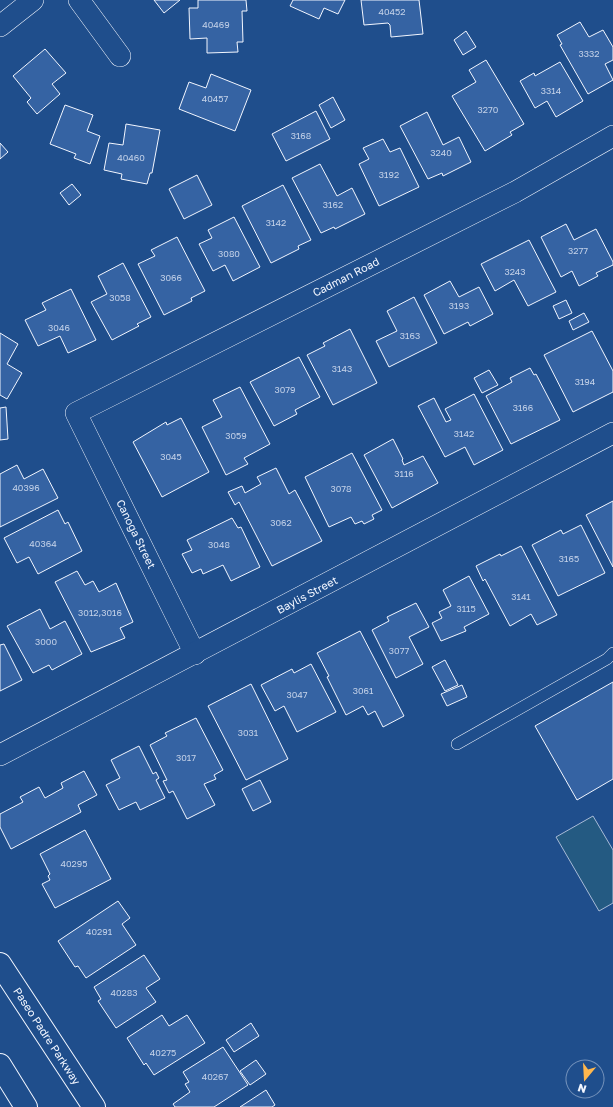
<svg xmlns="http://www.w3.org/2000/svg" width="613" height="1107" font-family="'Golos Text',sans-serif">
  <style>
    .green { fill: #245a82; stroke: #a8bbd7 }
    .building { fill: #3563a3; stroke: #f2f6ff }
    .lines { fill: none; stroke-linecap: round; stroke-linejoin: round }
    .service-casing { stroke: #f2f6ff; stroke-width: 12 }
    .minor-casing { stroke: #f2f6ff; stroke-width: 22 }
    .secondary-casing { stroke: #f2f6ff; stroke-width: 24 }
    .service { stroke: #1f4e8c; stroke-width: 11 }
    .minor { stroke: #1f4e8c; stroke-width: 21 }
    .secondary { stroke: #1f4e8c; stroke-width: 22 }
    .labels { text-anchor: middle; stroke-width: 3; stroke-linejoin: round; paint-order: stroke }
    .number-label { font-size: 9px; fill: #c3d1e8 }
    .street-label { font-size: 11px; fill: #f2f6ff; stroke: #1f4e8c }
  </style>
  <rect width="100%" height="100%" fill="#1f4e8c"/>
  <polygon class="green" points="593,816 613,850 613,903 599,911 556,837"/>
  <g class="building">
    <polygon points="154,0 180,0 164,13"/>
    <polygon points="198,0 246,0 247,11 242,11 243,42 237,42 238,52 207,53 207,38 190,39 189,8 198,8"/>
    <polygon points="293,0 345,0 338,14 324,8 319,19 290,6"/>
    <polygon points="361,0 419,0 423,34 391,37 390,25 388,23 364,25"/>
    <polygon points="580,22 589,37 603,30 613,47 613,60 605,64 613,80 588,94 560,45 562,44 557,35"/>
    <polygon points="466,31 476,47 463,55 454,40"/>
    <polygon points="45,49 66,73 52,84 60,94 37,114 27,102 31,98 13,76"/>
    <polygon points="486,60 524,124 510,132 512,135 485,151 452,96 476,82 469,70"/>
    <polygon points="560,62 583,101 556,117 547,101 535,108 520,81 534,73 535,76"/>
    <polygon points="211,74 251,90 235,131 179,109 189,82 206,88"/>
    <polygon points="333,97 345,120 331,128 319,105"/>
    <polygon points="65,105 93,115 87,131 100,136 90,164 74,158 76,154 50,144"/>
    <polygon points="316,111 330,139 286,161 272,134"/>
    <polygon points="427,112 443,145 459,137 471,162 443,176 442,173 428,179 400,126"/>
    <polygon points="126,124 160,130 152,173 150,173 147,184 121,179 122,174 104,170 109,143 123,145"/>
    <polygon points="383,139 390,152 400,148 419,187 379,206 359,164 369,159 363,148"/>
    <polygon points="0,143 8,152 0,159"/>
    <polygon points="320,164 337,196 352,188 365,214 335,229 334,227 321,233 292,178"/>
    <polygon points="197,175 212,205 184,219 169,189"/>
    <polygon points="72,184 81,195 69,205 60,193"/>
    <polygon points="283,185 311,240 298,246 299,249 271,263 242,206"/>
    <polygon points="234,217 260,267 233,281 225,265 213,271 199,244 212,238 208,230"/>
    <polygon points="566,224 574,240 596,229 613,262 613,265 596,273 598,276 579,286 572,271 561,277 541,237"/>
    <polygon points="177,237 205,291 191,298 192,301 164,315 138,264 155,256 151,250"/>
    <polygon points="529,240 556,292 528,306 514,280 495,291 481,264"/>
    <polygon points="123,263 151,317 137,324 139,326 112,340 91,302 107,294 98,276"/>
    <polygon points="450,281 459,297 479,287 493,314 470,326 468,322 444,334 424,295"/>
    <polygon points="71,289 96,340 68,353 60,336 38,346 25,320 46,310 42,303"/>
    <polygon points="414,297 437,343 389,367 376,341 397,331 387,311"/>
    <polygon points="566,300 572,313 559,319 553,306"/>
    <polygon points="584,313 589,322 573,330 569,321"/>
    <polygon points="350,329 377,383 333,405 307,355 325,346 323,343"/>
    <polygon points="592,331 613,371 613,392 573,412 544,355"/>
    <polygon points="0,333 18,344 7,364 22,373 7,399 0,395"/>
    <polygon points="299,357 320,397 295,410 297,414 274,426 250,382"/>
    <polygon points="530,368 534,375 536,374 560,420 511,444 486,396 512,382 510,378"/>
    <polygon points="489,370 498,385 482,393 474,378"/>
    <polygon points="240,387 270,444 244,458 248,464 226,475 202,427 222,417 213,400"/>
    <polygon points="474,394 503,450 474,465 465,447 445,457 418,406 434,398 446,422 451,420 445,409"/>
    <polygon points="6,407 8,439 0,440 0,408"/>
    <polygon points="181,418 209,472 162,497 133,442 166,422 167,425"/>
    <polygon points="393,439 403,459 402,460 404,465 423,456 438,483 392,508 364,455"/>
    <polygon points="352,453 382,510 372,515 374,519 364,524 362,521 355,524 351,517 329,527 305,477"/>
    <polygon points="17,465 24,479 43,469 58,498 0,527 0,474"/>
    <polygon points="276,468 289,494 295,490 322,541 272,566 239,502 235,505 228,492 242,486 245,493 261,484 257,477"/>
    <polygon points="613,501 613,567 586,515"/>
    <polygon points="58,510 65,524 68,522 82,551 38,574 29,557 17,563 4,538"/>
    <polygon points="232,518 238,528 241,527 260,567 231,581 223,565 203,574 201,569 192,573 182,554 192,550 187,540"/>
    <polygon points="581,525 605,573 558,596 532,545 561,530 563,534"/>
    <polygon points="521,546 557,615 537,625 531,614 510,626 485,579 483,581 476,566 500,554 501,556"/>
    <polygon points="77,571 85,585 93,581 99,592 116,583 133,622 120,628 125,638 91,652 55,582"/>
    <polygon points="469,576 489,614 464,627 466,631 441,641 432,623 442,618 439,612 451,606 443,590"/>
    <polygon points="416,603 429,627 409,637 423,664 396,678 372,630 389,621 387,617"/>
    <polygon points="40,609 50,629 65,621 82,654 52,670 49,665 33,673 7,626"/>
    <polygon points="360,631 404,716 383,727 375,711 368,715 363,706 346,715 327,677 329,676 317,653"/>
    <polygon points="4,644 22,680 0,691 0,645"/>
    <polygon points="445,660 458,685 445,691 432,667"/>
    <polygon points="311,664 336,712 297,732 284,706 275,711 261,685 292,669 294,673"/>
    <polygon points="613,682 613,779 577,800 535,726"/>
    <polygon points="251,684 288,759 246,780 208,706"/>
    <polygon points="462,685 467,697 447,706 441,694"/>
    <polygon points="196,718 223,770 214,775 216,779 204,784 215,805 187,819 173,791 169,793 163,781 167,780 150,745 167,736 165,733"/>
    <polygon points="139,746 153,774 156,772 159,778 156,780 165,798 140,810 136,802 119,810 106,785 120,778 111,760"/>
    <polygon points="84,771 97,795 78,805 81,812 11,849 0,827 0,814 23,802 20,797 39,787 45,798 63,788 61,783"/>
    <polygon points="260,780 271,802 253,811 242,789"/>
    <polygon points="85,830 111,879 55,908 42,884 50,880 48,876 50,874 40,854"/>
    <polygon points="118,901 130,918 122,924 136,945 86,978 78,966 75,967 58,941"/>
    <polygon points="144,955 160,979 146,988 156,1002 116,1028 98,1001 101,999 94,987"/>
    <polygon points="162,1015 169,1026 187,1015 205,1043 154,1075 146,1063 144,1065 127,1038"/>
    <polygon points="251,1023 259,1036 234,1052 226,1040"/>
    <polygon points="223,1047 248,1085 214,1107 175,1107 173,1104 190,1092 185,1084 189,1082 183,1072"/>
    <polygon points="256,1060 266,1074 250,1085 240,1071"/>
    <polygon points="266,1090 275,1105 272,1107 240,1107"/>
  </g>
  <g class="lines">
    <defs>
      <polyline id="service" points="457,744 607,659 613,653"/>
      <g id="minor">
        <polyline points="79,0 120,56"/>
        <polyline points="0,26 33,0"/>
        <polyline points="195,654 76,413 515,192 613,136"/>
        <polyline points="0,755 613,433"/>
      </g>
      <g id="secondary">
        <polyline points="0,964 94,1107"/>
        <polyline points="0,1065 26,1107"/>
      </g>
    </defs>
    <use href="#service" class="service-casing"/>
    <use href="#minor" class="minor-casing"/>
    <use href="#secondary" class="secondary-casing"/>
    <use href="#service" class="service"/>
    <use href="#minor" class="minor"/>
    <use href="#secondary" class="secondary"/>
  </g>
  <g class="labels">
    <g class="number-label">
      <text x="392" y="15">40452</text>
      <text x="216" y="28">40469</text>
      <text x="589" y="57">3332</text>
      <text x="551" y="94">3314</text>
      <text x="215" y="102">40457</text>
      <text x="488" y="113">3270</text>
      <text x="301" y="139">3168</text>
      <text x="441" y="156">3240</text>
      <text x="131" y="161">40460</text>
      <text x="389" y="178">3192</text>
      <text x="333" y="208">3162</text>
      <text x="276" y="226">3142</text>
      <text x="578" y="254">3277</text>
      <text x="229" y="257">3080</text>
      <text x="515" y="275">3243</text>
      <text x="171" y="281">3066</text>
      <text x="120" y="301">3058</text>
      <text x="459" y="309">3193</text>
      <text x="59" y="331">3046</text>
      <text x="410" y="339">3163</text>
      <text x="342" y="372">3143</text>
      <text x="585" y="385">3194</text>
      <text x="285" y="393">3079</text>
      <text x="523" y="411">3166</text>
      <text x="464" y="437">3142</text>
      <text x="236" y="439">3059</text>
      <text x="171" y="460">3045</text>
      <text x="404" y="477">3116</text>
      <text x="26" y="491">40396</text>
      <text x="341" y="492">3078</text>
      <text x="281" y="526">3062</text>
      <text x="43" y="547">40364</text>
      <text x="219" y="548">3048</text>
      <text x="569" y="562">3165</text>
      <text x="521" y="600">3141</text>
      <text x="466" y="612">3115</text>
      <text x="100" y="616">3012,3016</text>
      <text x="46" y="645">3000</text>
      <text x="399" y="654">3077</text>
      <text x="363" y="694">3061</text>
      <text x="297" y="698">3047</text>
      <text x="248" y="736">3031</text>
      <text x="186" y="761">3017</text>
      <text x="74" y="867">40295</text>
      <text x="99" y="935">40291</text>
      <text x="124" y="996">40283</text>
      <text x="163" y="1056">40275</text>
      <text x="215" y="1080">40267</text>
    </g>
    <g class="street-label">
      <text transform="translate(346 277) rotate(-27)" y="4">Cadman Road</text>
      <text transform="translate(136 534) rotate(64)" y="4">Canoga Street</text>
      <text transform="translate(307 595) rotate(-28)" y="4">Baylis Street</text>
      <text transform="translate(47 1036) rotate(57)" y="4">Paseo Padre Parkway</text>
    </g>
  </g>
  <g transform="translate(585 1079) rotate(198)"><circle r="19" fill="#1f4e8c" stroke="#7391ba"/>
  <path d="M0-3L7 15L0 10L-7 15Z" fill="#ffb74d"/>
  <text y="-6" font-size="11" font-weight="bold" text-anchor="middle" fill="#f2f6ff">N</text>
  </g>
</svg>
